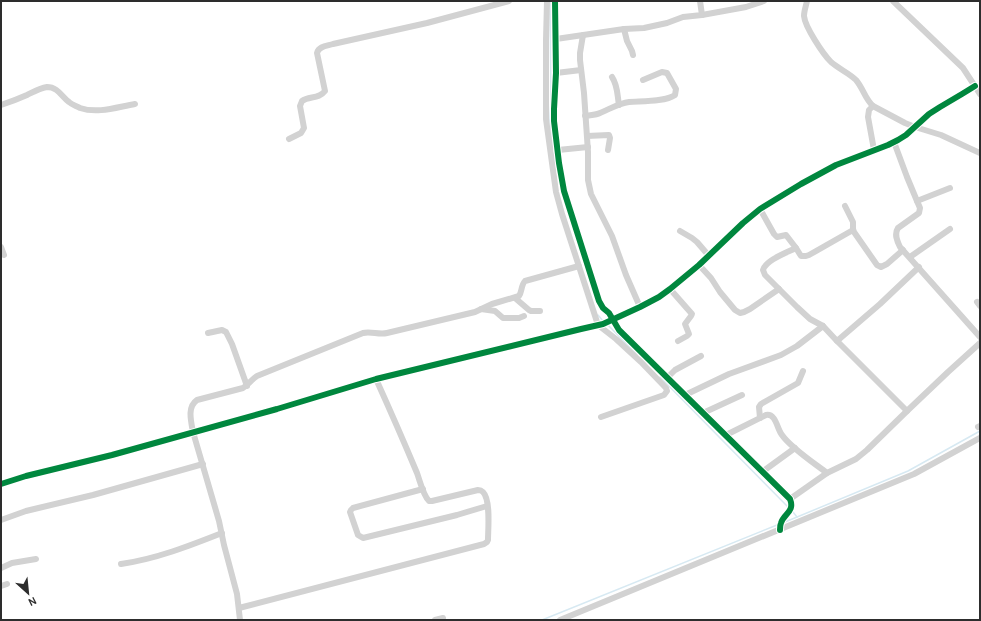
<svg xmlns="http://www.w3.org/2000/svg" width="981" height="621" font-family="Karla,sans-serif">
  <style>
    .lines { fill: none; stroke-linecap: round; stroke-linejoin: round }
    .stream { stroke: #d7e9f2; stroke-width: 1.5 }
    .minor { stroke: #d2d2d2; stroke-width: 6 }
    .cycleway-casing { stroke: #fff; stroke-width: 8 }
    .cycleway { stroke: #00873e; stroke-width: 6 }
  </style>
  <rect width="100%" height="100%" fill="#fff"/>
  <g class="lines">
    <g class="stream">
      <polyline points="550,1 551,99 550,120 553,149"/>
      <polyline points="554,153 555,164"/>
      <polyline points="598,315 603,321"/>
      <polyline points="608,325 637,355"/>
      <polyline points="660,377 788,507"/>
      <polyline points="793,512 797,517"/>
      <polyline points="785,522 908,471 980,431"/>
      <polyline points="542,620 777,525"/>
    </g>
    <g class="minor">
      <polyline points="547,1 546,40 546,119 556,192 562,214 598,325 616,339 641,362 666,388 667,391 664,395 601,417"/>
      <path d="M555,1L556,73L554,109V121L559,163L564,191L599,301L603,308L609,313L619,330L790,499C795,512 784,513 781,523C780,525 780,528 780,530"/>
      <path d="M807,1C806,6 804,11 804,16C805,27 823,54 831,62C839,69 849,73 856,80C863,88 865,99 873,106L905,123L915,127L941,135L980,153"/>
      <polyline points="893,1 963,68 980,94"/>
      <polyline points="702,15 746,7 764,1"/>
      <polyline points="624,29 627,41 632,51 633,55"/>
      <polyline points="583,35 580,53 580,60 584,93 588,152 588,180 591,194 612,236 626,275 640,307"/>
      <polyline points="556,39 624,29 644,28 667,23 683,17 702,15 700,1"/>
      <polyline points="556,73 581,70"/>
      <path d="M612,77C618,86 617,94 619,105"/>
      <path d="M1,105C10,102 18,99 27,95C33,92 40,88 47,87C58,87 62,97 69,102C72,105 77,106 80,108C98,114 117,107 135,104"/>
      <polyline points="873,106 869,110 868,117 874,150"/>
      <path d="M585,116C590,115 596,115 600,113C610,109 619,103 629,102C642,101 665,102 675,95L676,89L667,73L662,72L643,80"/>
      <polyline points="587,136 609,135 610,138 608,150"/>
      <path d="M289,139L301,133L304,128L300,106L302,101C309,96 319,99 325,91L317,53C319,46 327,46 333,44L427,23L509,1"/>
      <polyline points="894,142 907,177 917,201 950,188"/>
      <polyline points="558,150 588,147"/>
      <path d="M917,201L920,208L919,213L898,228C894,234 897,241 900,247L980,337"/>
      <polyline points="845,206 853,222 853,229 854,232 877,265 881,267 887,264 903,250"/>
      <path d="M760,209L774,234L777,237L786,235L796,248C786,253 766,260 763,270L765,275L797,307L810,319L823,326L837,341L880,304L919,267"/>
      <polyline points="680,231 692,238 697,242 709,256"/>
      <polyline points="1,247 4,255"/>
      <polyline points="796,248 801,256 806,256 809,255 853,230"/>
      <polyline points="910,257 950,229"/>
      <polyline points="699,265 711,278 720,292 735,310 740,313 744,312 750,309 779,289"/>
      <polyline points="670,289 692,314 691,316 685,324 689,334 687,336 678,341"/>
      <polyline points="515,298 529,310 531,311 540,311"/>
      <polyline points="977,302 980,306"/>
      <polyline points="481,309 495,311 503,318 519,318 524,316"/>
      <polyline points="208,333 222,330 226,332 232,344 247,386"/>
      <polyline points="667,378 675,370 701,356"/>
      <polyline points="685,395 729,374 781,355 797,346 823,326"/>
      <polyline points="907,411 948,372 980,343"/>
      <polyline points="703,413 742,395"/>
      <polyline points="760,418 759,407 761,404 798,383 803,371"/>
      <polyline points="978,427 980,426"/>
      <path d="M726,435L766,415C776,413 777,429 782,435C791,448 814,463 827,473"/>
      <polyline points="762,472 795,448"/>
      <polyline points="1,484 26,476 112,455 277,409 376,379 581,329 603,324 640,307 659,297 670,289 699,265 743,223 760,209 801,184 836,165 888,145 898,140 906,135 929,114 940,107 962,94 975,86"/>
      <polyline points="423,489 353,508 351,510 350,512 358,535 363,538 457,515 487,506"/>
      <polyline points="790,499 827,473 856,459 867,450 907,411 837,341"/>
      <polyline points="1,520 26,511 93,495 203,464"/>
      <path d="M121,564C156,559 189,546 222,533"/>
      <polyline points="1,568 12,563 36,559"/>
      <polyline points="1,586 7,584"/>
      <path d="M239,608L484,544L487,542L488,540C488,529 491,500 483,492C481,490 480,490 478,490L432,501H429C423,495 420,481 417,473C404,442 390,410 376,379"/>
      <path d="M240,620L237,594L224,545L219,521L193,432C191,421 187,407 197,400L243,388C248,385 251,380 257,376L363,333C371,331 379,335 387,333L475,312L492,304L519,296C522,292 521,285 525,281L579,266"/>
      <polyline points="435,620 443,618"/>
      <polyline points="560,620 914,474 980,438"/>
    </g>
    <defs>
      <g id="cycleway">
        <path d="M555,1L556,73L554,109V121L559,163L564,191L599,301L603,308L609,313L619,330L790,499C795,512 784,513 781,523C780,525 780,528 780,530"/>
        <polyline points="1,484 26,476 112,455 277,409 376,379 581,329 603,324 640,307 659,297 670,289 699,265 743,223 760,209 801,184 836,165 888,145 898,140 906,135 929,114 940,107 962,94 975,86"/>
      </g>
    </defs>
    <use href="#cycleway" class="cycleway-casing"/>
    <use href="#cycleway" class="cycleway"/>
  </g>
  <rect width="981" height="621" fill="none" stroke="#2d2d2d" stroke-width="4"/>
  <g transform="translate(28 593) rotate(153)" stroke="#ffffff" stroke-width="3" paint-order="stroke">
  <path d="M0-3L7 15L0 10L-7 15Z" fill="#2d2d2d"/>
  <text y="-6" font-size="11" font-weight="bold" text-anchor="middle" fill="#2d2d2d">N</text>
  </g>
</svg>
